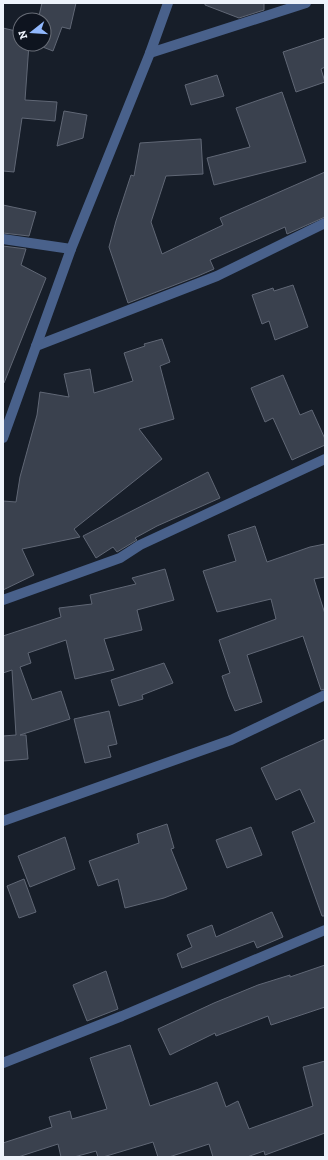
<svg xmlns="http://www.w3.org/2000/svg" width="328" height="1160" font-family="'Zilla Slab',serif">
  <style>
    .building { fill: #3a414e; stroke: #606775 }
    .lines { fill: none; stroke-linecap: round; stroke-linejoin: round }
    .minor { stroke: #49618b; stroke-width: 10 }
  </style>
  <rect width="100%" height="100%" fill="#171e29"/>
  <g class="building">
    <polygon points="42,3 76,3 70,29 62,27 53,51 35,44 44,44 44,20 38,20"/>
    <polygon points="205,3 264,3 264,10 239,18 205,5"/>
    <polygon points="3,28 20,32 20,44 29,44 25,100 57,102 55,121 22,118 14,172 3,171"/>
    <polygon points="325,38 325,67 321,69 325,82 296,92 283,52"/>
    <polygon points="217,75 224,96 191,105 185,85"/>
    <polygon points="282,92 306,162 214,185 207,158 250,147 236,108"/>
    <polygon points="64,111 87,115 83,138 57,146"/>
    <polygon points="201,139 203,174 166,176 151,222 162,254 223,225 220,218 325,172 325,217 287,234 285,227 210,260 214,269 198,276 128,303 109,247 116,221 131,175 134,176 140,143"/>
    <polygon points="3,205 36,212 29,236 3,233"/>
    <polygon points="3,246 26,249 21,265 46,278 4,383 3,383"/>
    <polygon points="293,285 308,327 275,340 269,321 262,324 252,295 273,288 274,291"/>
    <polygon points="162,339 170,362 160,366 174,419 139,429 162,459 74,529 80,537 22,549 34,575 3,590 3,501 16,502 20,477 37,415 40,392 69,397 64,374 90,369 94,393 133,381 124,353 145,346 144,344"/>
    <polygon points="283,375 300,415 312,410 325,439 325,445 292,460 273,418 265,422 251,388"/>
    <polygon points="208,472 220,498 157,526 135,538 137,540 117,552 113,547 96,558 83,536"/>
    <polygon points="255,526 267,562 310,547 325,544 325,577 314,579 325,614 325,689 321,690 303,636 247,655 262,702 235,711 229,697 222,676 230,673 219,640 276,619 271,599 217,612 203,571 236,561 228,535"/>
    <polygon points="165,569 174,600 137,610 142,630 104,639 114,670 75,679 66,640 28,653 31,663 20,667 32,700 61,691 70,719 20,735 26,735 28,759 3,761 3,736 16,735 12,670 3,673 3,636 61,617 59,608 92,604 90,595 136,584 132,578"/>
    <polygon points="164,663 173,683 142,695 143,699 119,706 111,680"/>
    <polygon points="109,711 117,744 108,746 111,757 85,763 74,719"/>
    <polygon points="325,739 325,916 322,916 292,832 315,822 300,789 276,800 261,768"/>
    <polygon points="167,824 174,848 171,849 187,889 164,898 125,908 118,879 98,886 89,861 139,843 137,834"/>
    <polygon points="251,827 262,855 227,868 216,840"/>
    <polygon points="65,837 75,869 30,887 18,856"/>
    <polygon points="24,879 36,912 19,918 7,886"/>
    <polygon points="272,912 283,937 257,948 254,941 182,968 177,954 192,947 187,935 212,925 216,937"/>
    <polygon points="325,965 325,1007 271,1025 268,1016 216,1036 215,1033 170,1055 158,1029 214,1003 258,985 290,975 290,977"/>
    <polygon points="106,971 118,1009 87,1021 73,985"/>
    <polygon points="130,1045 150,1106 199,1089 217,1082 226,1107 238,1101 249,1129 313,1106 303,1067 325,1061 325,1133 265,1155 264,1151 247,1157 213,1157 209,1144 169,1157 158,1157 153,1142 103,1157 98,1157 96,1151 74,1157 61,1157 58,1144 18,1157 3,1157 3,1143 52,1127 49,1117 70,1111 72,1119 107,1109 90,1058"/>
  </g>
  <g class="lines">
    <g class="minor">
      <polyline points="150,53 306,3"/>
      <polyline points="3,239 71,249"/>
      <polyline points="36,346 217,276 325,223"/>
      <polyline points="3,438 71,249 150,53 168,3"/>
      <polyline points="3,600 120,558 140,545 325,459"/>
      <polyline points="3,821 231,740 325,695"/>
      <polyline points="3,1063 122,1016 325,930"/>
    </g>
  </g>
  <rect width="328" height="1160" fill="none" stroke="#eef3fb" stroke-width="8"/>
  <g transform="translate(32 32) rotate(253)"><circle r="19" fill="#0e141f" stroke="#686d77"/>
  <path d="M0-3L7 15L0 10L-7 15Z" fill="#91b8fd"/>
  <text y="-6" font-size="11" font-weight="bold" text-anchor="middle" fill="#eef3fb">N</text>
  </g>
</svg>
